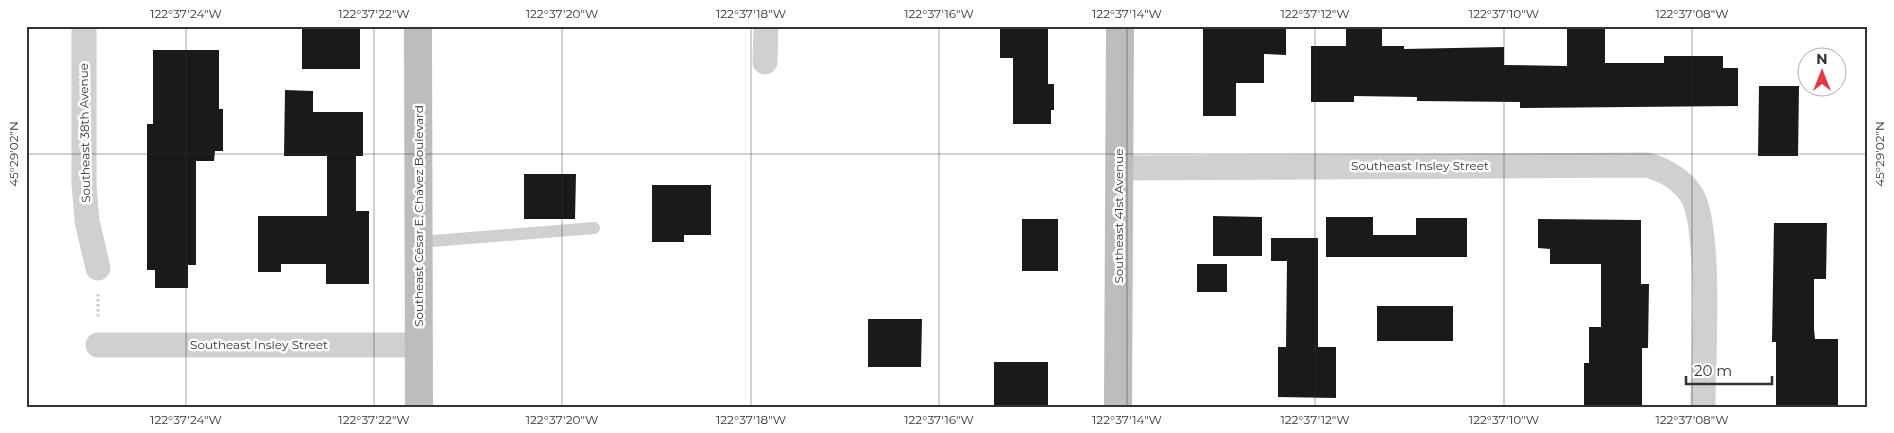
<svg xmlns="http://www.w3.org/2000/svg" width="1894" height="433" font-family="Montserrat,sans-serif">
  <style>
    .building { fill: #1a1a1a }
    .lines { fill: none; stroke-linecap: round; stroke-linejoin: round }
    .path { stroke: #cdcdcd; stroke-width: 3; stroke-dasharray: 2.5 2.5; stroke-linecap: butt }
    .lane { stroke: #d0d0d0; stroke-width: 12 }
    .street { stroke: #d0d0d0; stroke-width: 25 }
    .secondary { stroke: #bdbdbd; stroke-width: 28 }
    .ticks { fill: none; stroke: #333; stroke-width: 1; stroke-opacity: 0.45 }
    .labels { text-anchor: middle; stroke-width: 5; stroke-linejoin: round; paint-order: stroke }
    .street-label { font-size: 12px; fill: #333; stroke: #fff }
    .neatline { fill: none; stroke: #333; stroke-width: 2 }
    .ticks-label { font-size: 12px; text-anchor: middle; fill: #333 }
  </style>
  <rect width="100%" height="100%" fill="#fff"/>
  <g class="building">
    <rect x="302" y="26" width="58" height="43"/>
    <polygon points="1000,26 1048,26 1048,84 1054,84 1054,110 1051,110 1051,124 1013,124 1013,58 1000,58"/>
    <polygon points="1203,26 1286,26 1286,55 1264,54 1264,83 1236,83 1236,116 1203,116"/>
    <polygon points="1346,26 1382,26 1382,46 1404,46 1404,49 1504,47 1504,65 1567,66 1567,26 1605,26 1605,63 1664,63 1664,56 1723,56 1723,68 1738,68 1738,106 1520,108 1520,102 1417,101 1417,97 1354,96 1354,102 1311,102 1311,46 1346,46"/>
    <polygon points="153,50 219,50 219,109 223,109 223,151 215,151 214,161 196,161 196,265 188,265 188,288 155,288 155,270 147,270 147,124 153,124"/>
    <polygon points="1759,86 1799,86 1798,156 1758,156"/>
    <polygon points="285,90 313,91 313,112 363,112 363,156 356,156 356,211 369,211 369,284 326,284 326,264 281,264 281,272 258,272 258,216 327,216 327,156 284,156"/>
    <polygon points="524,174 576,174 575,219 524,219"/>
    <polygon points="652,185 711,185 711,235 684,235 684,242 652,242"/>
    <polygon points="1213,216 1262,217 1262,256 1213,256"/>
    <polygon points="1326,217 1373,217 1373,235 1416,235 1416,218 1467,218 1467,257 1326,257"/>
    <rect x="1022" y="219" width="36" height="52"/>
    <polygon points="1538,219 1641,220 1641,284 1649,284 1648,348 1642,348 1642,407 1584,407 1584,363 1589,363 1589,327 1601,327 1601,264 1550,264 1550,249 1538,248"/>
    <polygon points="1774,223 1827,223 1826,279 1814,279 1814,329 1815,339 1838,339 1838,407 1776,407 1776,342 1772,342"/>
    <polygon points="1271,238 1318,238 1318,347 1336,347 1336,398 1278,397 1278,347 1286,347 1287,261 1271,261"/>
    <rect x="1197" y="264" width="30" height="28"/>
    <rect x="1377" y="306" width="76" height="35"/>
    <polygon points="868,319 922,319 921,367 868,367"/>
    <rect x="994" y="362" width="54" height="45"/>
  </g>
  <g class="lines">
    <polyline class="path" points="98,294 98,318"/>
    <polyline class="lane" points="420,242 594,228"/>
    <g class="street">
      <polyline points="84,26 84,184 87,221 98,268"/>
      <polyline points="765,62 766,26"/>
      <path d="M1119,168L1647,165C1665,170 1680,178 1691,194C1712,226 1703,363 1703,407"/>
      <polyline points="98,345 420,345"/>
    </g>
    <g class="secondary">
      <polyline points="418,26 419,407"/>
      <polyline points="1118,407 1120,26"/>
    </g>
  </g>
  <path class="ticks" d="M186,26V407M374,26V407M562,26V407M751,26V407M939,26V407M1127,26V407M1315,26V407M1504,26V407M1692,26V407M26,154H1868"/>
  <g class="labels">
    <g class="street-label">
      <text transform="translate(85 133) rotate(-91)" y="4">Southeast 38th Avenue</text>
      <text x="1420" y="170">Southeast Insley Street</text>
      <text transform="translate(419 216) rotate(-90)" y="4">Southeast César E. Chávez Boulevard</text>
      <text transform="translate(1119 216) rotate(-90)" y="4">Southeast 41st Avenue</text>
      <text x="259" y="349">Southeast Insley Street</text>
    </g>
  </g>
  <rect width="1894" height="433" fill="none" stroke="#ffffff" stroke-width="55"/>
  <g transform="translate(1822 72)"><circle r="24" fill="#ffffff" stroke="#adadad"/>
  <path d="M0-4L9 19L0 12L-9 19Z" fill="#e63946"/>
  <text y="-8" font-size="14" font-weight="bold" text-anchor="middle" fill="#333333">N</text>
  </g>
  <path d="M1686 376v8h86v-8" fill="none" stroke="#333333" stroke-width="2.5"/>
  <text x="1694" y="376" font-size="15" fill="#333333" stroke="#ffffff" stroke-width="4" paint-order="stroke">20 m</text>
  <rect x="28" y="28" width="1838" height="378" class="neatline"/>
  <g class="ticks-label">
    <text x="186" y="18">122°37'24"W</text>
    <text x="374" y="18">122°37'22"W</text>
    <text x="562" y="18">122°37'20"W</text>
    <text x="751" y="18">122°37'18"W</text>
    <text x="939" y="18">122°37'16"W</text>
    <text x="1127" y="18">122°37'14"W</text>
    <text x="1315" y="18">122°37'12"W</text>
    <text x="1504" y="18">122°37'10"W</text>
    <text x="1692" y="18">122°37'08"W</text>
    <text transform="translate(14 154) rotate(-90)" y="4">45°29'02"N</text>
    <text transform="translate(1880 154) rotate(-90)" y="4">45°29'02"N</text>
    <text x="186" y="424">122°37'24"W</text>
    <text x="374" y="424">122°37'22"W</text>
    <text x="562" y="424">122°37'20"W</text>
    <text x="751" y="424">122°37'18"W</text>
    <text x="939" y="424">122°37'16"W</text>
    <text x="1127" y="424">122°37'14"W</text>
    <text x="1315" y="424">122°37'12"W</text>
    <text x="1504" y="424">122°37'10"W</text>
    <text x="1692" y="424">122°37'08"W</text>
  </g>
</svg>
